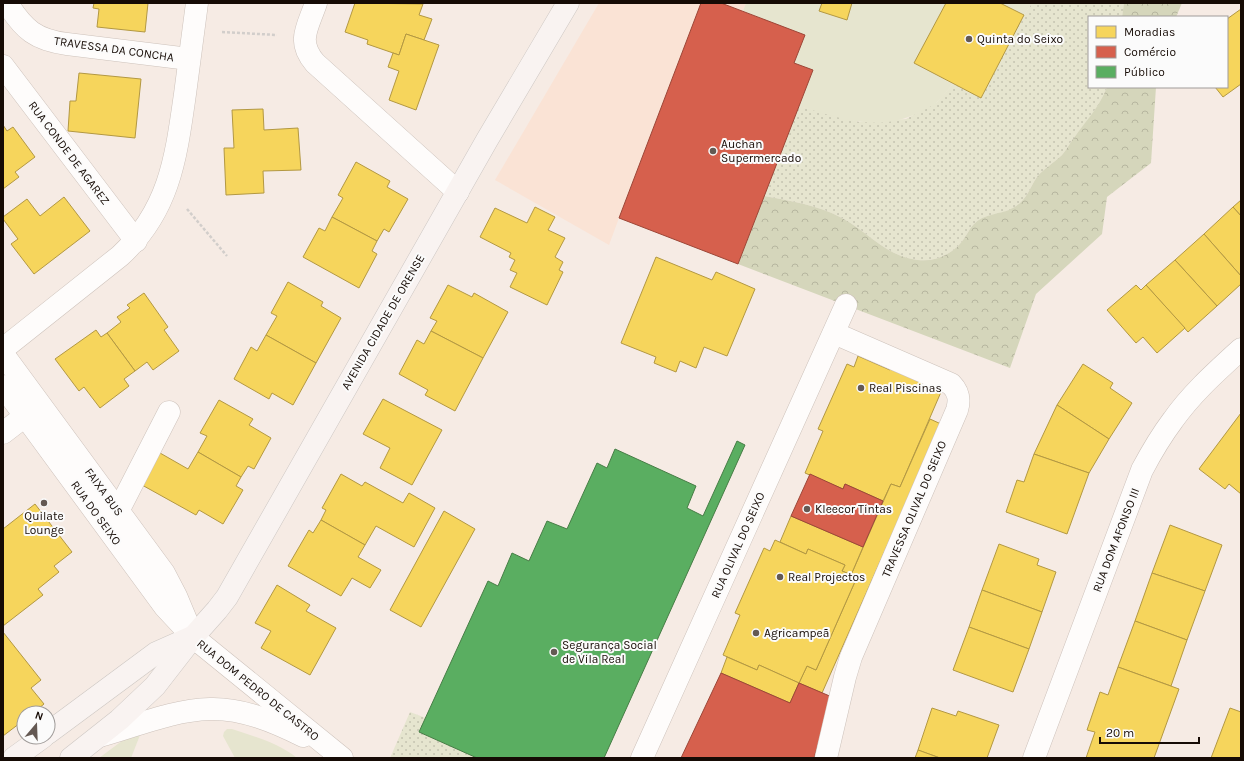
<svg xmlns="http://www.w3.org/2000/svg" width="1244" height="761" font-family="Karla,sans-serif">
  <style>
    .built { fill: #fae3d5 }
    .grass { fill: url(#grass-dots) }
    .forest { fill: url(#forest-crowns) }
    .green { fill: #e6e5cf }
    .homes { fill: #f6d55c; stroke: #b39842 }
    .shops { fill: #d6604d; stroke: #9c4637 }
    .public { fill: #5aae61; stroke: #467d45 }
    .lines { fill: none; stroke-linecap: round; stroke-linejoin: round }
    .minor-casing { stroke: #cdc2bb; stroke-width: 23 }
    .major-casing { stroke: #cdc7c3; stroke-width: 23 }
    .path { stroke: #d2cecb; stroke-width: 2.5; stroke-dasharray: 3 2; stroke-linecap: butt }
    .minor { stroke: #fefcfb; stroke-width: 22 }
    .major { stroke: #f9f3f1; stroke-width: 22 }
    .poi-dot { fill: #645953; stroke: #fbfbfb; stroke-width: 1.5 }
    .labels { text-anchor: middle; stroke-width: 4; stroke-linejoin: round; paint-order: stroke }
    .poi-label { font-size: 12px; fill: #160b05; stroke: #fbfbfb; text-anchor: start }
    .street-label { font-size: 12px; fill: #160b05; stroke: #fbfbfb }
  </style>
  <defs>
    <pattern id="grass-dots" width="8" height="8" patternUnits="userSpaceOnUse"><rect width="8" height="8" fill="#e6e5cf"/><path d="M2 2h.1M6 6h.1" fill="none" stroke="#c5c3b0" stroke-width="1.8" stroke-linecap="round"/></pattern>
    <pattern id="forest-crowns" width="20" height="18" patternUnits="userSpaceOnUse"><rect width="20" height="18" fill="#d5d6bb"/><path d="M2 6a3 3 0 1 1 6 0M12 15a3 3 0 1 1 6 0" fill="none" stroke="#b6b69f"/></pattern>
  </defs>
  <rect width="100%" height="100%" fill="#f6ebe4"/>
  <polygon class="built" points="599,3 746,3 743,11 805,35 813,70 738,264 619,218 609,245 495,180"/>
  <g class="grass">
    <path d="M1032,3H1124L1122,17H1089V87H1107C1098,109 1090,117 1076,135C1071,141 1067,149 1062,155C1054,163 1044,168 1037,177C1030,187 1027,199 1016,206C1004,216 987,212 975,223C970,227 967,235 963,240C953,254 935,262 918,260C885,256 870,233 842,218C818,205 791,201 764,196L799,106L860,122L906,119L937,102L953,84L981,98L1024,15Z"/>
    <polygon points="410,712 426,718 419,732 477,758 390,758"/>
  </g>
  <g class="forest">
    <polygon points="1124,3 1182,3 1176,17 1122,17"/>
    <path d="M1107,87H1156L1151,163L1107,197L1102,234L1036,294L1010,368L738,264L764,196C791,201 818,205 842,218C870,233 885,256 918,260C935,262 953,254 963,240C967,235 970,227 975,223C987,212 1004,215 1016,206C1027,199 1030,187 1037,177C1044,168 1054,163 1062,155C1067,149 1071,141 1076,135C1089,117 1098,109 1107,87Z"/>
  </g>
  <g class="green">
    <path d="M746,3H946L914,63L953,84C948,89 943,97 937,102C931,107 924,110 918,113C876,133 840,118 799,106L813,70L794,63L805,35L743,11Z"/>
    <polygon points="1000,3 1032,3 1024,15"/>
    <path d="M227,729H232C255,737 277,742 297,758H235L223,736L224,732Z"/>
    <polygon points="142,730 131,758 99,758 130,735"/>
  </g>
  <g class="homes">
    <polygon points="94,3 148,3 145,32 97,27 99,9 93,8"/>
    <polygon points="355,3 423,4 419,15 432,19 424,40 406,34 399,55 367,44 368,40 345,32"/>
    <polygon points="822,3 852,3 847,20 819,11"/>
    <polygon points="946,3 1000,3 1024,15 981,98 914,63"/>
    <polygon points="1241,9 1241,84 1223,97 1215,87 1227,87 1227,19"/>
    <polygon points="406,34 439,45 416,110 389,100 399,71 388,67 393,53 399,55"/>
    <polygon points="79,73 141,79 135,138 68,131 70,101 76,101"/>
    <polygon points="263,109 264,130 298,128 301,170 263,171 264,193 226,195 224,148 234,148 232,110"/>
    <polygon points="3,125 7,131 13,127 35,157 15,172 19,177 3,189"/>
    <polygon points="356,162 390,181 387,187 408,199 389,232 384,229 377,241 332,217 343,198 338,195"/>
    <polygon points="64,197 90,231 34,274 11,244 18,239 3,219 3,217 27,199 40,216"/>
    <polygon points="1241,200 1241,216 1233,207"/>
    <polygon points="535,207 555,217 548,230 565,238 555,257 563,262 559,270 563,272 547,305 510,287 517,273 510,270 515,260 509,257 511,253 480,237 495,208 527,223"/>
    <polygon points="1233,207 1241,216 1241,276 1204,234"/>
    <polygon points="332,217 377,241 372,251 377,254 359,288 303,257 319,228 325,231"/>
    <polygon points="1204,234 1241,276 1241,284 1217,306 1175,260"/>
    <polygon points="656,257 712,280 716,272 755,289 727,356 704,347 696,368 680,361 676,372 654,363 656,357 621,343"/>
    <polygon points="1175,260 1217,306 1188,332 1146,285"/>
    <polygon points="288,282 323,302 321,306 341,318 316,363 266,335 277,316 271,313"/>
    <polygon points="448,285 472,297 474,293 508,312 483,358 431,331 437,321 430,318"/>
    <polygon points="1136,285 1141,290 1146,285 1185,328 1157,353 1143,337 1136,343 1107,310"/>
    <polygon points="144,293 168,327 164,330 179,351 153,370 147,362 135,371 107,333 121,322 117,317 130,308 127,305"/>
    <polygon points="96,330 101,337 107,333 135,371 124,379 129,386 100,408 84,387 79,391 55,359"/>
    <polygon points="431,331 483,358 455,411 425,395 428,390 399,374 417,340 424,344"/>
    <polygon points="266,335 316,363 293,405 272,393 269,399 234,379 251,347 257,351"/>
    <polygon points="858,356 890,370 892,366 928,382 926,386 941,392 900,487 891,484 883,501 845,484 843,489 805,473 823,431 818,429 847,364 854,367"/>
    <polygon points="1083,364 1113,383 1110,388 1132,403 1109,439 1057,405"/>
    <polygon points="383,399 442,430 412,485 380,468 390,448 363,434"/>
    <polygon points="219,400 253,419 249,425 271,438 254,469 248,466 241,477 198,452 207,436 200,433"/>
    <polygon points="1057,405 1109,439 1089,473 1034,454"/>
    <polygon points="1241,413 1241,494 1229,484 1225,489 1199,469"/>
    <polygon points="930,419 941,424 822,693 799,683 807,666 816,670 857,577 851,575 891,484 900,487"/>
    <polygon points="198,452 241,477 236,486 243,490 223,524 199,510 196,515 142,485 160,453 188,469"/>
    <polygon points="1034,454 1089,473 1067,534 1006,512 1017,480 1024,482"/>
    <polygon points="341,474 362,486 365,482 403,503 409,493 435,508 414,547 376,526 365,545 321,520 326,510 322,508"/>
    <polygon points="35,504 72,552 54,566 59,572 38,589 43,595 3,626 3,529"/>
    <polygon points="444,511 475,529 421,627 390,610"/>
    <polygon points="791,516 863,547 851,575 842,571 845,565 808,549 806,554 780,542"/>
    <polygon points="321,520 365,545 358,557 381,570 370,588 352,578 341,596 288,566 309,530 313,533"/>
    <polygon points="1170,525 1222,545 1205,591 1152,573"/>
    <polygon points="775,540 806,554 808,549 845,565 842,571 857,577 816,670 807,666 799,683 759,665 757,670 723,655 740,615 735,613 764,548 770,551"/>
    <polygon points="999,544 1039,559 1037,565 1056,572 1042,612 982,590"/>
    <polygon points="1152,573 1205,591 1187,640 1135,621"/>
    <polygon points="277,585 310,605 306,611 336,628 310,675 261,648 271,631 255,623"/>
    <polygon points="982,590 1042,612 1029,649 969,627"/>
    <polygon points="1135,621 1187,640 1171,686 1118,667"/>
    <polygon points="969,627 1029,649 1013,692 953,670"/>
    <polygon points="3,632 41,680 31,688 44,704 33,713 24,713 24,720 3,736"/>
    <polygon points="727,657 757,670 759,665 799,683 790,703 721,673"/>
    <polygon points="1118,667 1179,689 1154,758 1086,758 1095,732 1087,730 1100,692 1108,695"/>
    <polygon points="932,708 956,716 958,711 999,725 987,758 940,758 918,750"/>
    <polygon points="1230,708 1241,712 1241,758 1211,758"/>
    <polygon points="918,750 940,758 915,758"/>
  </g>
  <g class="shops">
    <polygon points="701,3 721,3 805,35 794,63 813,70 738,264 619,218"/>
    <polygon points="810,474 843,489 845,484 883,501 863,547 791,516"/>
    <polygon points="721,673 790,703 799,683 832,697 814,758 681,758"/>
  </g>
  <polygon class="public" points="737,441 745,445 604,758 477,758 419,732 488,581 498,586 512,553 529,561 547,521 567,529 597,463 607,468 615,449 696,486 687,508 703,516"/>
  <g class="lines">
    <defs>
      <g id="minor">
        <path d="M7,3C24,30 36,40 67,44L189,59"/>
        <path d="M316,3C308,27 296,41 315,63L458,192"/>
        <polyline points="3,66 136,241"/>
        <path d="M3,349L120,256C170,210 176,157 185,94C189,63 193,33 197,3"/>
        <polyline points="3,354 164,573 176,596 189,627"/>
        <polyline points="3,386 165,607 193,637 342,758"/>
        <polyline points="3,433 25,416"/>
        <polyline points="113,521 169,412"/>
        <path d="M100,736C136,726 173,710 210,709C242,708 275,722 303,736"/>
        <polyline points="642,758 846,305"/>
        <path d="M826,758L845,677L851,657L957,410C960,400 959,392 951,384L834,333"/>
        <path d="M1034,758L1142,470C1151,453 1161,436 1173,420C1192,393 1217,371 1241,349"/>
      </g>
      <g id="major">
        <polyline points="48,733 156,653 192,637"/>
        <polyline points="14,758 43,737"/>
        <polyline points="71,758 119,720 155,686 193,637 217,610 227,597 487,140 568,3"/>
      </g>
    </defs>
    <use href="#minor" class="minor-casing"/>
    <use href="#major" class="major-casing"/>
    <g class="path">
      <polyline points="222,32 277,35"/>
      <polyline points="187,209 227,256"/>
    </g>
    <use href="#minor" class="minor"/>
    <use href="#major" class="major"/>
  </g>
  <g class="poi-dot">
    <circle cx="969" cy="39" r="4"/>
    <circle cx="713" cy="151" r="4"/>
    <circle cx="861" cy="388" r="4"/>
    <circle cx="44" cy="503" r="4"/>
    <circle cx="807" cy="509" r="4"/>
    <circle cx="780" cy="577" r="4"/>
    <circle cx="756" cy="633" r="4"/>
    <circle cx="554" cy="652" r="4"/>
  </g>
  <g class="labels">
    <g class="poi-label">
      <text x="977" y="43">Quinta do Seixo</text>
      <text x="721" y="148">Auchan<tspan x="721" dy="14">Supermercado</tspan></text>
      <text x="869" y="392">Real Piscinas</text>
      <text x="815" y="513">Kleecor Tintas</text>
      <text x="44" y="520" text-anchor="middle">Quilate<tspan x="44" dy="14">Lounge</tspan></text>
      <text x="788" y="581">Real Projectos</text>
      <text x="764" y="637">Agricampeã</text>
      <text x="562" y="649">Segurança Social<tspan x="562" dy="14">de Vila Real</tspan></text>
    </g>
    <g class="street-label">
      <text transform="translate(114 49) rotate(8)" y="4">TRAVESSA DA CONCHA</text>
      <text transform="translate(69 153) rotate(53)" y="4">RUA CONDE DE AGAREZ</text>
      <text transform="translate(383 322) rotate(-60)" y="4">AVENIDA CIDADE DE ORENSE</text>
      <text transform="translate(104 492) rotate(54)" y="4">FAIXA BUS</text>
      <text transform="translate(914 509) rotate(-67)" y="4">TRAVESSA OLIVAL DO SEIXO</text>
      <text transform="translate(96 513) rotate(54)" y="4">RUA DO SEIXO</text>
      <text transform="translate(1116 540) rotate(-69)" y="4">RUA DOM AFONSO III</text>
      <text transform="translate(738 545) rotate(-66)" y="4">RUA OLIVAL DO SEIXO</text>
      <text transform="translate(258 690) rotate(39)" y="4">RUA DOM PEDRO DE CASTRO</text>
    </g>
  </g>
  <rect width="1244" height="761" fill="none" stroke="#160b05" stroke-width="8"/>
  <rect x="1088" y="16" width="140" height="72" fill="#fbfbfb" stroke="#9f9b99"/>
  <rect x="1096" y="26" width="20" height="12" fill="#f6d55c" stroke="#9f9b99"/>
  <text x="1124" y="36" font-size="12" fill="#160b05">Moradias</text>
  <rect x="1096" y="46" width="20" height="12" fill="#d6604d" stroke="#9f9b99"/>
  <text x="1124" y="56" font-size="12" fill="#160b05">Comércio</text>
  <rect x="1096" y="66" width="20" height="12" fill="#5aae61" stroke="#9f9b99"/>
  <text x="1124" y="76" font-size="12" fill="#160b05">Público</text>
  <g transform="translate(36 725) rotate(19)"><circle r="19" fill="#fbfbfb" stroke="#9f9b99"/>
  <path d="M0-3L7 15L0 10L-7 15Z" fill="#645953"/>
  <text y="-6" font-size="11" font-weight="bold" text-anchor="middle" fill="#160b05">N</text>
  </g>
  <path d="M1100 737v6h99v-6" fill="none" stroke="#160b05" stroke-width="2"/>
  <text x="1106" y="737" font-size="12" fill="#160b05" stroke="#fbfbfb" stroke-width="3" paint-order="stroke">20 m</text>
</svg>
